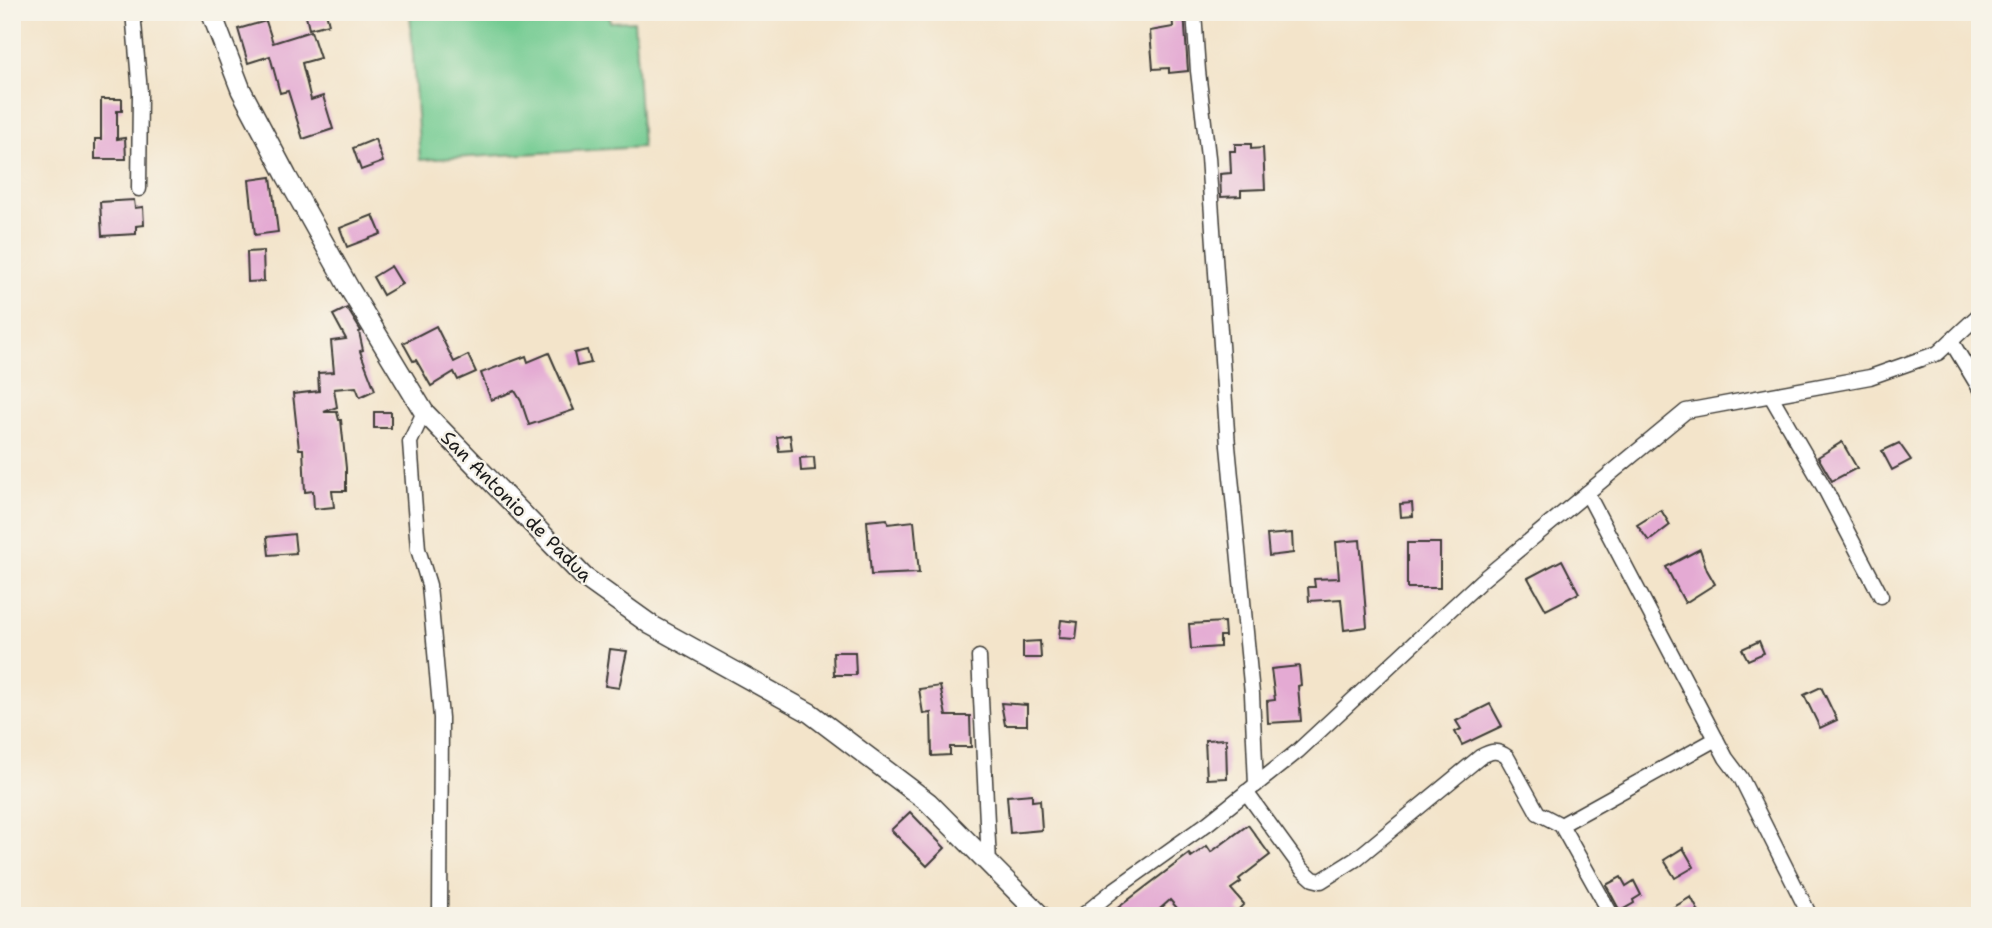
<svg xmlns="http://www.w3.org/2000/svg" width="1992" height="928" font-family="'Shantell Sans',sans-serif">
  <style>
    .green { fill: #72cb91; stroke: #477456; stroke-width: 2 }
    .building { fill: #e4aad3 }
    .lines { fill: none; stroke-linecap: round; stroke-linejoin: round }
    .street-casing { stroke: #3c3a36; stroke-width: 17 }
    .secondary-casing { stroke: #3c3a36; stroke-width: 22 }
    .street { stroke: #fff; stroke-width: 14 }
    .secondary { stroke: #fff; stroke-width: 19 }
    .labels { text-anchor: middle; stroke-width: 5; stroke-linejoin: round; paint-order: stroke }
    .street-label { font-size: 19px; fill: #1c1c1c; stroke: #f7f3e8 }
  </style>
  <rect width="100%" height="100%" fill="#f7f3e8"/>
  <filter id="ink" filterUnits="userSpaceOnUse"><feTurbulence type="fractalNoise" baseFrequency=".0143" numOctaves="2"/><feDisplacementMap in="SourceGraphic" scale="14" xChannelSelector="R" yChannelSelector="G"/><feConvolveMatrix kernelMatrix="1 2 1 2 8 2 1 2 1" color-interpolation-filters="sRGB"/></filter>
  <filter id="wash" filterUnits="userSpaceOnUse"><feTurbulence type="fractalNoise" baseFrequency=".00686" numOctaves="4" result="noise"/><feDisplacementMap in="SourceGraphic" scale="28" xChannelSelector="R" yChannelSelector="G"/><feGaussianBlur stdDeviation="1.57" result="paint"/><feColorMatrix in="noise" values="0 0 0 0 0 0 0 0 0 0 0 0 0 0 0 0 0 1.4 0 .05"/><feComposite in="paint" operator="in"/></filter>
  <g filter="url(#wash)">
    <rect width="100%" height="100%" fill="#f3e4ca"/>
    <polygon class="green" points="410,12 509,12 510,18 609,12 610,22 634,21 642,147 420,160"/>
    <g id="blocks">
      <g class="building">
        <polygon points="305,12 326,12 329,24 309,29"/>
        <polygon points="1172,12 1184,12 1188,71 1169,73 1169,68 1153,69 1150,31 1173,27"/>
        <polygon points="266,21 273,43 311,31 320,58 302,63 311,100 323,96 333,129 303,139 288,91 280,93 270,56 248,63 238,29"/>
        <polygon points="101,99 122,99 122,111 117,111 117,139 125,138 126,159 95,159 95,139 101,139"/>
        <polygon points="375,139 383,162 361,170 353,148"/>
        <polygon points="1235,144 1251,144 1251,149 1263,148 1265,189 1241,190 1241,196 1221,197 1220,174 1231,173 1230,151 1235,151"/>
        <polygon points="271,177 278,232 255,235 249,180"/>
        <polygon points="134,200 135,208 143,207 144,225 136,226 136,234 102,236 100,202"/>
        <polygon points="373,215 381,234 347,247 340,228"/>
        <polygon points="263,251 264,281 248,282 247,252"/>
        <polygon points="391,266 402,284 383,295 373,277"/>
        <polygon points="347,308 361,331 359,332 363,350 360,351 375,390 360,397 356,387 334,389 337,407 324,412 337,412 339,420 341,420 346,468 346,491 332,491 334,507 314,509 313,491 305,492 303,449 299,449 293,394 319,391 318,373 334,372 331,341 346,339 333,315"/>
        <polygon points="436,326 454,362 468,355 476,372 458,380 454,372 431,386 416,360 413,361 403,343"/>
        <polygon points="587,350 591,363 577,366 574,353"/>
        <polygon points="549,353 574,410 529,425 521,401 515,391 491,400 481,373 526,356 528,362"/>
        <rect x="374" y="412" width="17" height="16"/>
        <polygon points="790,435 792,450 779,451 777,437"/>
        <polygon points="1842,442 1857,468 1832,481 1818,457"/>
        <polygon points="1899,443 1911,460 1892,470 1882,451"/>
        <polygon points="814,457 815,470 801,471 800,458"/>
        <polygon points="1412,503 1413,516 1401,517 1400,504"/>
        <polygon points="1661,510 1670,525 1649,541 1637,525"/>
        <polygon points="887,519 888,524 914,521 919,573 871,575 867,521"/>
        <polygon points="1292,533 1293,553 1269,556 1267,535"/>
        <polygon points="294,534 296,553 269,555 267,537"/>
        <polygon points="1360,540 1367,627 1344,630 1341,599 1309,601 1308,587 1315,587 1314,579 1339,578 1336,542"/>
        <rect x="1407" y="543" width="33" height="45"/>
        <polygon points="1700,549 1707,570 1715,584 1685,603 1666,567"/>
        <polygon points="1562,560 1579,593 1546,610 1528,578"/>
        <polygon points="1061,620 1078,622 1076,639 1059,638"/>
        <polygon points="1224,622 1225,636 1220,636 1220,647 1191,649 1189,624"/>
        <polygon points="1040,641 1041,658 1023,658 1023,642"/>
        <polygon points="1759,641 1764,653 1748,660 1742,649"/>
        <polygon points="610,649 627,651 619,688 605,686"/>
        <polygon points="833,652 855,652 856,675 834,675"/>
        <polygon points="1299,666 1301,685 1298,686 1301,721 1268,723 1267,701 1275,700 1271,669"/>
        <polygon points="940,686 946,716 970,716 971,747 950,747 950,755 932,756 931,713 923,714 919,689"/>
        <polygon points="1821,687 1837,720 1820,728 1804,695"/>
        <polygon points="1001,703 1027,705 1027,725 1005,725"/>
        <polygon points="1490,704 1502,726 1462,745 1455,732 1461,729 1456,721"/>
        <polygon points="1226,739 1227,778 1207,779 1205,740"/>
        <polygon points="1032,794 1032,801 1040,800 1042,830 1010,833 1007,796"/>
        <polygon points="910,812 945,848 927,866 891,830"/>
        <polygon points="1248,825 1270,855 1239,879 1241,882 1231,889 1244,904 1238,910 1244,916 1184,916 1170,900 1152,916 1107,916 1189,854 1191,857 1207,846 1211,852"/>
        <polygon points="1683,848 1694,867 1675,878 1664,860"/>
        <polygon points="1621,877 1626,886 1634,881 1641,895 1633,900 1634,903 1620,911 1606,885"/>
        <polygon points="1691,897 1701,916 1659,916"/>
      </g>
    </g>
  </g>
  <g filter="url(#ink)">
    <use href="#blocks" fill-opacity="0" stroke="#3c3a36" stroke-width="2"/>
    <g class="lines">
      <defs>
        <g id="street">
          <polyline points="133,12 140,92 139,189"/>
          <polyline points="1194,12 1198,71 1208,157 1228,446 1252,694 1256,785"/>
          <polyline points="1951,341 1980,389"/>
          <polyline points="1771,396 1825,489 1881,596"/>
          <polyline points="424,412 410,442 418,549 429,585 441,718 440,916"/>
          <polyline points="1587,493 1726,758 1741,778 1810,916"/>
          <polyline points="979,657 989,863"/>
          <path d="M1246,792L1302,869L1313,879L1321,881L1356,859L1480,757C1491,751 1497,749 1507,757L1538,813L1561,825"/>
          <polyline points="1082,916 1114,890 1208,823 1298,751 1482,580 1686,411 1870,377 1938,353 1980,314"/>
          <polyline points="1612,916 1561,825 1716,739"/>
        </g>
        <polyline id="secondary" points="211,12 241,90 287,177 349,288 424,412 584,577 651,625 810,713 928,802 1041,916"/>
      </defs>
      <use href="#street" class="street-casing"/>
      <use href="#secondary" class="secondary-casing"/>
      <use href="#street" class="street"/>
      <use href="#secondary" class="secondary"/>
    </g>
  </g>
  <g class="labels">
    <g class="street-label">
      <text transform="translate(517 506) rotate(45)" y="7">San Antonio de Padua</text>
    </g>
  </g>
  <rect width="1992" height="928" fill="none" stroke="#f7f3e8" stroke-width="42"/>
</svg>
